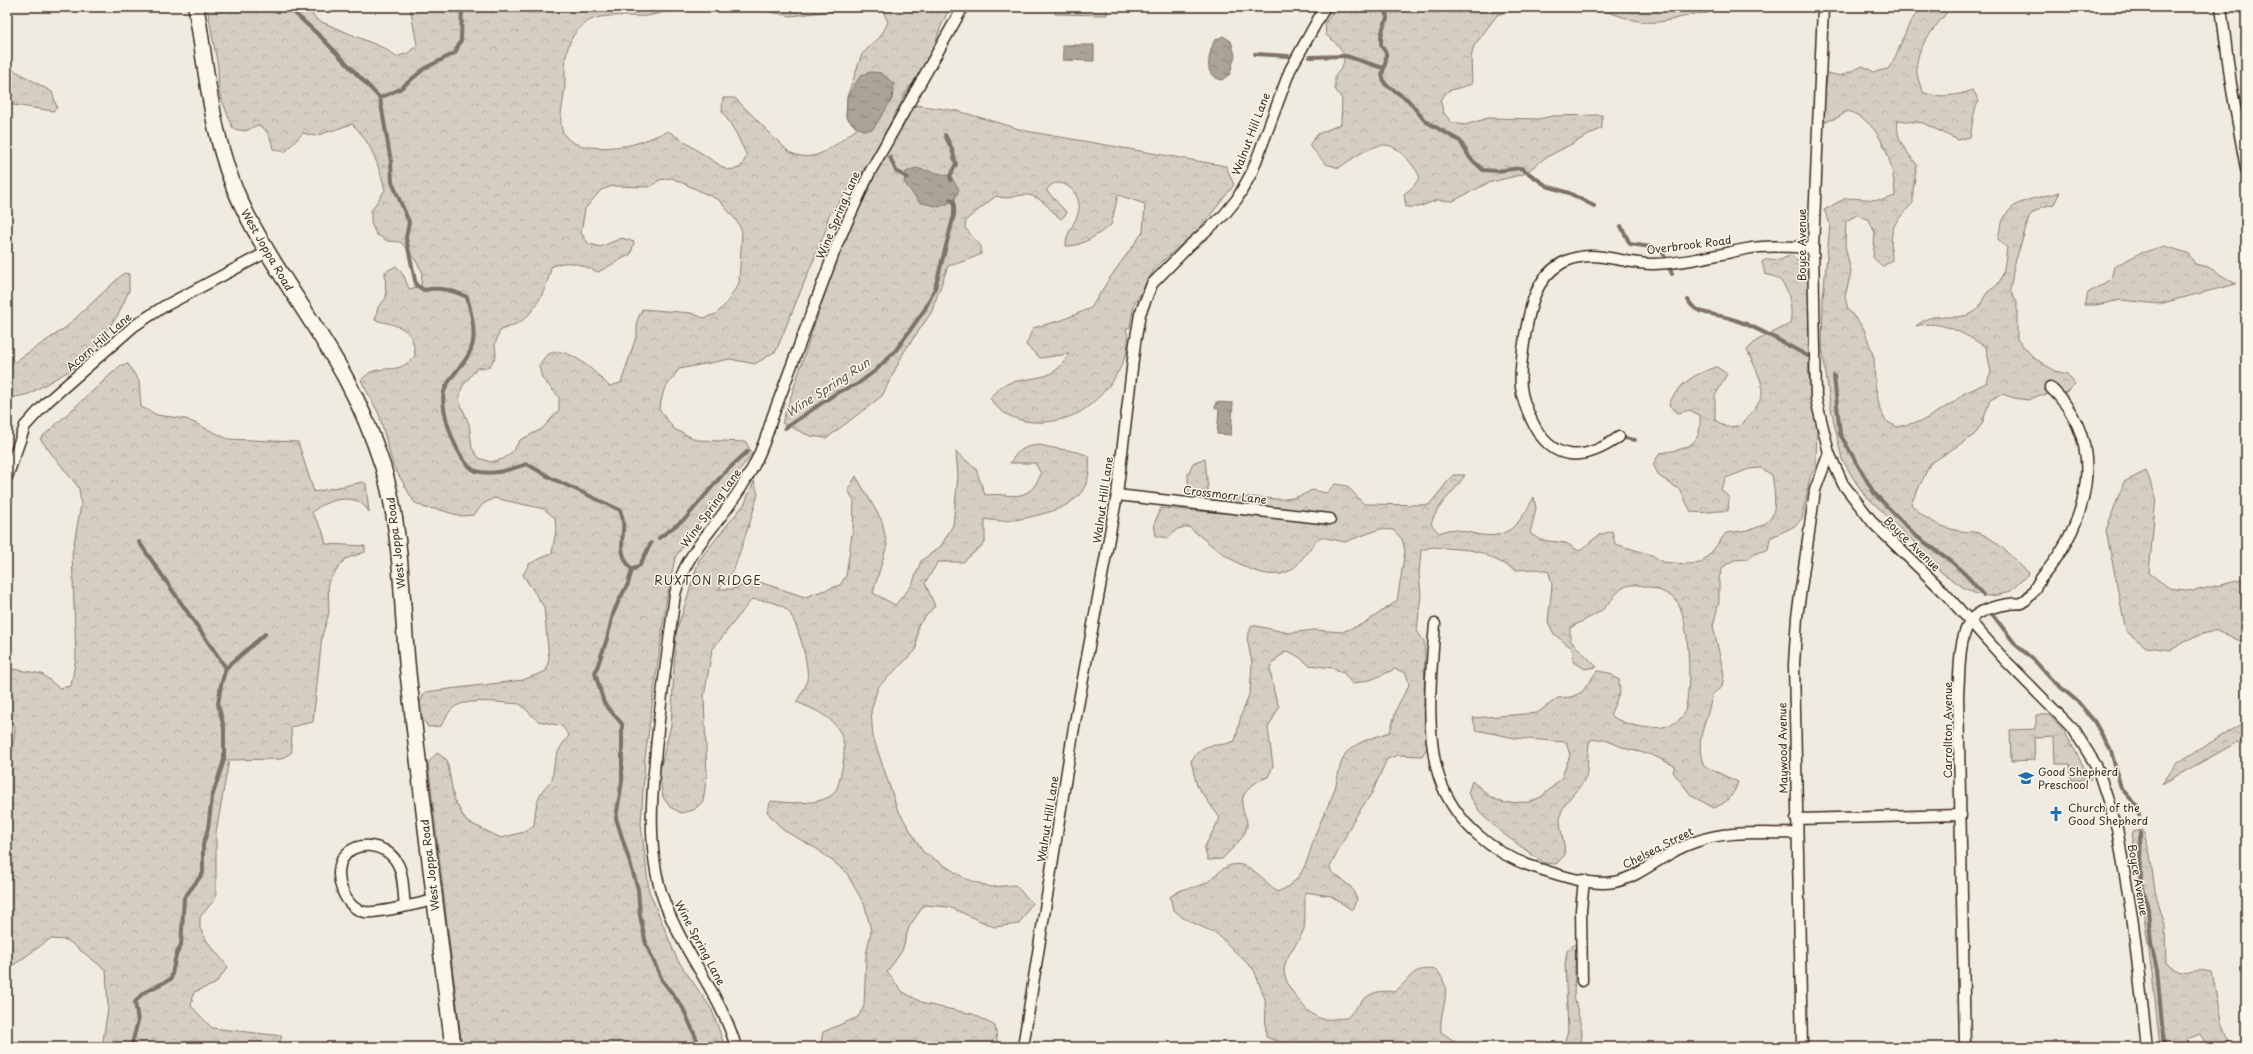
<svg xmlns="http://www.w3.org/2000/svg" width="2253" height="1054" font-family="'Playpen Sans',sans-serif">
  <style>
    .green { fill: #d5cec3; stroke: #887c70 }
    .forest { fill: url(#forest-crowns); stroke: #887c70; fill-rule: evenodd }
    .park { fill: url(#park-tufts); stroke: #887c70 }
    .water { fill: url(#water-ripples); stroke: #7f7367 }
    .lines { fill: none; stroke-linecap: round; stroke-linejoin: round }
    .stream { stroke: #7f7367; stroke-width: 4 }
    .street-casing { stroke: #3b2a1e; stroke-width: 13 }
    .secondary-casing { stroke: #3b2a1e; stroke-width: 18 }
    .street { stroke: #fbf7ec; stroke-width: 10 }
    .secondary { stroke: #fbf7ec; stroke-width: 15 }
    .labels { text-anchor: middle; stroke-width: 3; stroke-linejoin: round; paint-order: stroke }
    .street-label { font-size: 11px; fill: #3b2a1e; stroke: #fbf7ec }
    .poi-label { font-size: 11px; fill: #3b2a1e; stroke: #fbf7ec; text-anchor: start }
    .water-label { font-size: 12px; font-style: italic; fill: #635448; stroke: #fbf7ec }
    .neighbourhood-label { font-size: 12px; letter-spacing: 1px; fill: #3b2a1e; stroke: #fbf7ec }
  </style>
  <defs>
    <pattern id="forest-crowns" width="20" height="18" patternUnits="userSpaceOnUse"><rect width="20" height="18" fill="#d5cec3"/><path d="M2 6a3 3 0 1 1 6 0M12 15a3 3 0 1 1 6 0" fill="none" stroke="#b8b1a7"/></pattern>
    <pattern id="park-tufts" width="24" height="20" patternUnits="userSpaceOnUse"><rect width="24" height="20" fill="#d5cec3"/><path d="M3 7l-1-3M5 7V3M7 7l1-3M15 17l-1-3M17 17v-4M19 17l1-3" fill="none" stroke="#b8b1a7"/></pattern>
    <pattern id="water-ripples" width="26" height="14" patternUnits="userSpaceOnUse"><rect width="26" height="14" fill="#aca397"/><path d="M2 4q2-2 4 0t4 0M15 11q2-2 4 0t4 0" fill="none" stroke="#8d857b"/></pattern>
  </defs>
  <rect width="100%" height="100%" fill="#f0ebe0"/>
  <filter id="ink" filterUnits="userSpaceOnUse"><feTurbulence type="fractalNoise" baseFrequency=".025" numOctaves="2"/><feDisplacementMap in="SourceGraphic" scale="8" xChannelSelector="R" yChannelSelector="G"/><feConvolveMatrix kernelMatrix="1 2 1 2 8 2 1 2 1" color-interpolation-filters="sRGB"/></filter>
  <g filter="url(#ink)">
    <polygon class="green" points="1055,7 1107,7 1107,15 1055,14"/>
    <g class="forest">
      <path d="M207,7H306L317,20L386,49L396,57L408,53L417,45L410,7H682C671,10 659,14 647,16C628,18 600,11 584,24C564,40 565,61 565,84C565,99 558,115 562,130C569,153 612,148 630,145C643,142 656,136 668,131L727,170L740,168L747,156L736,133L722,111L723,98H735L789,152C817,166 834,144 857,129L846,117L847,97L862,54L881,36L888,22L883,11H831L791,16L744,7H951C947,12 945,18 942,24C933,47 929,72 909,87L871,160L828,217L827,227L776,351L755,364L730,359L679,369L664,390L659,409L674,429L697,440L746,442L752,454L706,512L675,558L666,602L645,758L641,824L649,891L677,959L712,1010L725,1047H462L428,763L437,753L447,760L454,799L466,821L501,838L524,832L534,825C536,804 536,795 552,780C554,762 556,750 569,736L562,726L538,721L520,704C504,703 470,698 456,706C449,710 445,719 441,726L428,727L421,716L419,704L425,692L523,680L546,671L549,659L544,607L523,575L529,564L552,553L556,530L555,518L544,509L494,498L483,504L474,515L461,516L437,509L425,508L414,502L393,465L379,414L361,380C364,378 368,373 371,372C391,365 397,375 415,356C414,327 399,326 375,320L378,307L386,298L385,272L396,266L404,276L409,289L421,286L422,271L409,250L400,242L387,241L376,234L371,223V211L385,190C380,168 370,139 352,124L315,136L303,133L285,152L273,149C271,139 268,128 257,125L246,131L233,129L219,92L218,67ZM672,178L719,200L736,220L742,231L739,283L725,305L716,314L704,318L691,313L642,309L637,321V334L621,383L609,386C597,374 565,340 546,356C543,358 541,363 539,366L542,378L559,397V410L542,429L520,440L513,451L503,459L491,462L479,458L472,448L469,424L459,400L462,387L477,368L489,367L496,356L495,344L500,331C507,327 516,325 523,320C537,309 548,285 551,267C569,258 580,265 598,272L631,254L634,242L622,238L600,247L588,243L581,233L585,209L601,190L613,186L650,187L659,180Z"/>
      <path d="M1336,7H1554L1537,10L1509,11L1497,15L1474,46L1471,58L1472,84L1448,91L1440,100L1444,113L1452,123L1465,125L1488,118L1539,119L1552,116L1602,115V128L1545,158L1524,174L1488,183L1453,201L1437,200L1419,207H1406L1404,194L1413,187L1420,177C1414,166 1399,144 1383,145C1369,146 1350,160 1339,168L1326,164L1309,145L1318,134L1341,124L1342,99L1335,89V76C1352,58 1343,48 1326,35L1325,23Z"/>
      <path d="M1590,7L1663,9L1701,7L1708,13C1691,13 1676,20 1659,22C1636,25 1613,12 1590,7Z"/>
      <path d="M1922,7H1941L1947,12C1926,39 1905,59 1924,93C1941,98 1956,96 1973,90L1979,101C1972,113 1973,124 1970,137L1958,140L1923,123L1898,120C1895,140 1906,150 1917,165L1913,190V203C1891,226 1890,227 1892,260L1882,267L1873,257L1875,233L1869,220L1857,215L1846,221L1845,246L1851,272L1845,297L1848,309L1864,329L1870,346L1874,358L1875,384L1880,410L1886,421L1897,427L1922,421L1954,402L1963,394L1986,383L1991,372L1986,347C1964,334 1942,319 1916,326C1936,310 1942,320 1963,316C1982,313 1979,302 1988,292C1991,289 1996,287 1998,284C2005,274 2005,259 2007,248L1998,239C2004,197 2027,202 2060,192L2054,204L2042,207L2030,215L2014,266L2010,291L2017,301V339L2034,358L2055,371L2067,374L2075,384L2065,393L2040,395L2028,400L2014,398L2002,394L1990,400L1982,424L1974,435L1930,464L1911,504C1922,517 1937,526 1955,530C1963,532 1972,531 1979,533C1998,539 2014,561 2029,573L2011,591L1999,595L1987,596L1974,593L1963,587L1941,572L1916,544L1861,491L1842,459L1831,409L1822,347L1823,298L1830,224L1824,210L1846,198L1883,200L1895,196C1894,164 1882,122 1848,111L1837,118L1824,122V97L1828,73L1840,76L1863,66L1874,72L1888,69C1903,48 1902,28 1922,7Z"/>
      <polygon points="7,66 52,92 57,108 53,111 7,104"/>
      <path d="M916,105L958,111L1026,131L1226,166L1234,185L1200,228L1155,268L1134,305L1130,327L1126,329C1137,356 1103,399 1080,412C1052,427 1008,428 990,398C995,392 1001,385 1009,383C1035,375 1053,383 1069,354L1040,358L1026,345L1033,328L1062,320L1091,308L1109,279L1143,232L1145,204L1118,195L1111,225C1098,234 1082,247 1066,246C1065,232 1077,223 1079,209C1081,196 1067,179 1053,184C1051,185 1048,189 1046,190L1067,213L1061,219C1050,211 1043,197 1028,195C1015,194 1011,201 996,196L966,220L965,228L981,246V254C974,258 957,264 948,266L931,313L904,352L882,396L827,438L810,436L782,423C809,344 832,261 868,186C882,158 898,131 916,105Z"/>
      <polygon points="2164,246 2188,253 2195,264 2208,267 2236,284 2159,304 2121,300 2096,305 2084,305 2088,293 2111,279 2114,267 2138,254"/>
      <path d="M1791,255L1801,262L1808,273L1811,285V347L1808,371L1817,421L1816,467L1810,477L1802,519L1793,527L1770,538L1768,550L1759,552L1748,559L1734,560L1723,567L1719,578V602L1713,626L1724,674L1722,687L1712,694C1709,720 1693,739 1704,766L1738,782C1733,796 1728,802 1714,808L1692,796L1673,772L1675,766L1652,755L1627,749L1603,739L1590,740C1587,750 1588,771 1586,777C1579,791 1561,802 1560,819C1560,831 1565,843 1565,855L1556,864L1544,863L1502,833L1482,815L1468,793L1472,781L1492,798L1504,803L1529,802L1541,797L1561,779L1570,755L1566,742L1515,738L1476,730L1473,718L1537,713L1558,698L1571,697L1582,692L1597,671L1609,673L1619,680L1620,692L1610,715C1626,727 1665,735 1681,718C1694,703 1690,615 1676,600C1666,591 1645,584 1631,585C1618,586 1611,603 1602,610C1592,617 1580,622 1570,628V640L1597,667L1585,669L1574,662L1573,649L1554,634L1548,622L1552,585L1549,572L1537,569L1516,570L1482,553L1470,550L1433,547L1421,550L1419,574L1421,594L1417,631L1424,641L1425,654L1424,705L1429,733L1428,746L1422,756L1398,755L1387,759L1372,793L1354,819L1330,867L1331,871L1351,887L1357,899L1352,910L1331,896L1305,892C1305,898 1305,926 1304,929C1299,943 1285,955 1284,970C1284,985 1308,1017 1323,1019C1330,1020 1340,1018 1347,1018C1363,1000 1369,988 1394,992C1413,978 1410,966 1437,970C1455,994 1439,1005 1441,1032L1463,1047H1291L1266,1037L1265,999L1254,970L1217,934L1183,918L1173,909L1170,897C1184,886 1189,890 1204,884C1211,881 1217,873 1223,869C1244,854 1263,879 1277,892C1308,880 1307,854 1318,828C1323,814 1331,802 1335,788C1338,778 1340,761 1346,753C1357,741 1376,737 1390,732L1397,707L1409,685L1406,673L1395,669L1373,679L1352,684L1344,673L1333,668L1309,665L1299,657L1288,651L1277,658L1270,668L1274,692L1279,707L1268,728L1273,766L1268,777C1257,781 1243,789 1242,802C1241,810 1248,818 1247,827C1244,839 1230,850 1222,859L1208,860L1204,848L1220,818L1197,786L1191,761C1205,739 1214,749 1235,741L1241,716L1250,692L1252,663L1247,638L1252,625L1289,633L1314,630L1342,632L1365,623L1397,601L1405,551L1402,539L1393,530L1380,529L1345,542L1321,537C1308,547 1300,567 1287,572C1256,585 1211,545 1189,527L1177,529L1169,538L1156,536L1154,524L1161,508L1333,522L1189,500L1188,474L1193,463L1205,458L1208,490L1214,501C1226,500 1239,497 1251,497C1276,498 1288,504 1312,490L1326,493L1335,484L1347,486L1364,504L1429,505L1453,475H1465C1455,492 1437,504 1431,524L1439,533C1453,527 1457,530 1471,533C1508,542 1518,526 1534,497L1536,509L1530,533L1540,540L1566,543L1579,551L1599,535L1612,531L1615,544L1652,555L1662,562L1687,564L1700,563L1710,554L1726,533C1772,528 1780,522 1772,475L1761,468L1749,469L1726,478L1721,489L1729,498L1728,511C1715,510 1704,514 1691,512L1680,490L1659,476L1653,464L1660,453C1686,449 1702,447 1700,416L1690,410L1678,413L1669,405C1677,384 1696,373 1717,367L1727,374L1715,396V420L1726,427L1739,426C1772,394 1765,388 1747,350L1756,341L1790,324C1793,310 1790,287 1777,278C1774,276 1768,275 1765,274L1762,262L1767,259L1780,260Z"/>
      <polygon points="124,273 129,274 129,291 118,315 81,364 29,394 7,399 7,367 65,328"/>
      <path d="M128,364L139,381L141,407L157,415L186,419L228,439L298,442L314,492L363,482L366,484L369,512C367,509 364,505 361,503C348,494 320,502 312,513L322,529L326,544L365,546V552L345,559L328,582L329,613L322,636L313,722L291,727L292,752L281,759L229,760L216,832V898L200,917V928L207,941L228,967L215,984L194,992L191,1006L212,1028L282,1036L278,1047H102L108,1008L106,970L67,940L50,939L15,964L7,965V757L14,741L15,726L7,718V668L42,674L59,688L71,686L76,657L72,554L81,505L79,488L40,439L121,365Z"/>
      <path d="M1040,445C1056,450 1073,449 1089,456C1093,496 1069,508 1034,516C1018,520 1001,523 985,519V543L963,562H938L925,583L935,606L918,625L916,650L878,687L871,711L873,737L897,808L923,852L966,879L991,887L1015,885L1032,903L1019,924L994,927L949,907L924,905L909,927L902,951L887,972L903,992L925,1004L973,1014L995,1026L998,1047H820L823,1032L858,1017L864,1006L866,955L871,931L865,906L846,872L817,849L783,830L767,812L771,801C788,803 814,805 829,797C838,792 839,781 841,773C852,730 833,716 796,702C800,696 806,687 807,680C810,667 797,619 787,610C778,601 763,601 752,599L712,650L704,697L707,776L703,801L694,810L681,813L670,807L663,797L659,773L671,725L676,633L699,560L745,503L754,481L758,494L751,519L734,569L719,589H732L756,581L805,597L840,585L846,576L853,527L854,501L848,490L856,476L882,521L887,545L873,593L895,605L912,585L921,561L941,546L953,525L958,476L956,452L976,469L985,495C1011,492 1027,506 1041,474L1035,463H1010C1018,450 1024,446 1040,445Z"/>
      <polygon points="2146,471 2156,496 2149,573 2169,588 2194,591 2246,579 2246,640 2240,641 2217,630 2193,637 2171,650 2146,647 2126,631 2106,530 2124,482"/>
      <polygon points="2246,721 2246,740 2236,743 2162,784 2177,763"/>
      <path d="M2143,830L2150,854L2155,891L2165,926L2166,963C2189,979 2189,967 2212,972L2221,1022L2230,1047H2208L2200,1034L2187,1039L2185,1047H2160L2152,973L2132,832Z"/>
      <polygon points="1576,943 1574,995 1582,1031 1581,1047 1563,1047 1568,1030 1565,964 1567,951"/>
    </g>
    <polygon class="park" points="2036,715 2049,715 2064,731 2091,780 2071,780 2070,764 2055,764 2054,737 2034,738 2035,760 2011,761 2010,730 2036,729"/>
    <g class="water">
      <path d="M1223,36L1231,41L1235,55L1230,74L1222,80C1202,77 1209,55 1214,41Z"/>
      <polygon points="1063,45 1094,45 1094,61 1063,60"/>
      <path d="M871,72L881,73L894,84L892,99L873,129C861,133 854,125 846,117L847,97L861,75Z"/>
      <polygon points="915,168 950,176 959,189 954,201 939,207 919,202 904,182 906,172"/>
      <polygon points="1216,402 1233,403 1231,435 1217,434 1219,409 1215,408"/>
    </g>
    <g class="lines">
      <g class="stream">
        <path d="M288,7L321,37L380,98L391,162L392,182L409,222L406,238L416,285L424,290C441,287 452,290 467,297C471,312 475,327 473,342C470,362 449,374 444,392C439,409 458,465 476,471C492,476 511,469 527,464L551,478L620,510C630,534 612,546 632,570"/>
        <polyline points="1386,7 1387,19 1383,28 1381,37 1381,45 1386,53 1386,60 1382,75 1385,84 1408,100 1425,121 1460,141 1470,158 1483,170 1497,171 1521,168 1547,186 1569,193 1594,206"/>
        <polyline points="1255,54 1288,56"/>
        <polyline points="1310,57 1346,56 1383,68"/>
        <polyline points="380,98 400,89 425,68 455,53 461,40 462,7"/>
        <polyline points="945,135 952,149 956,164 950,176 951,180"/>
        <polyline points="890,157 896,171 908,178"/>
        <polyline points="1621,226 1630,244 1651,247 1662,251 1672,274"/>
        <path d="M1688,300C1696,316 1716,313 1732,319C1758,327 1783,343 1808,356"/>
        <polyline points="1834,376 1840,434 1874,493 1916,536 1951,561 1968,577 1983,595"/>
        <polyline points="785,428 838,392 856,385 875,371 896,350 925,309 935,288 954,215 954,201 950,199"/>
        <polyline points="1619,437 1635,440"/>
        <polyline points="659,538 686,518 723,474 748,451"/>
        <polyline points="139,542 226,668"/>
        <polyline points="651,543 640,565 632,570 628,584 619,600 613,614 607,639 595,673 604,703 622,724 622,781 616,818 638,889 640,915 646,944 662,980 683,1008 700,1047"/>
        <polyline points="1993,615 2016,645 2035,661 2051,679 2078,702 2094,721 2111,751 2121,788 2137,806 2139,815"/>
        <polyline points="2140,833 2141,880 2148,909 2151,944 2157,969 2164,1047"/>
        <polyline points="131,1047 138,1021 135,1002 143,993 171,979 176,955 181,945 184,898 203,873 203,845 208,829 212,797 224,760 224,728 218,704 221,685 226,668 265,634"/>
      </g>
      <defs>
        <g id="street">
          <polyline points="1823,7 1813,248 1816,399 1829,453 1843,484 1874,524 1942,590 2005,660 2074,730 2097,767 2117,828 2133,923 2147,1047"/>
          <polyline points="2221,7 2231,84 2246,169"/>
          <path d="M1619,437C1584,462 1552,463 1532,421C1527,410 1522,400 1521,387C1519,370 1523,352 1525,336C1530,308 1534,279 1562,263C1593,246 1622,265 1654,264C1685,263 1716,255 1746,249C1768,245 1791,247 1813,248"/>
          <polyline points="7,477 25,426 47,402 134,326 163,307 267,252"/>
          <polyline points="1117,495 1330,519"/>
          <path d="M1435,624C1431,669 1425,734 1439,777C1454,823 1495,856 1540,869C1562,876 1591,886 1614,882C1636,878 1654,862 1673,852C1681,847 1689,844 1698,841C1725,830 1767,834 1797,833"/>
          <polyline points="1796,819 1961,815"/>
          <path d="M405,906C403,893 404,872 396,861C385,843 353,839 342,860C333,877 345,909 365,912C375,914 422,903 434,900"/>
          <polyline points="1582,981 1581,910 1584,880"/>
          <path d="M736,1047C721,994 681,950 663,898C646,849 652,789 657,739C662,690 669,642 675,594C686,556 702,542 725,511C748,480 762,454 772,418L838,242L870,172L963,7"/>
          <polyline points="1023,1047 1073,733 1117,495 1135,343 1140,314 1152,284 1189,246 1224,215 1237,199 1252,172 1290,70 1325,7"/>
          <polyline points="1802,1047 1794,664 1797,617 1815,490 1829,453"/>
          <path d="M1965,1047L1958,694C1960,672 1958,643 1969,623C1976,610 1996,606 2009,604C2013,603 2018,604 2021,603C2032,598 2035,586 2042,577C2089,521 2109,443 2050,387"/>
        </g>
        <path id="secondary" d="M196,7C207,72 212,143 241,203C270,264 312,317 345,377C360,405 373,436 383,467C403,533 401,604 408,673C422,798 437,922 453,1047"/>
      </defs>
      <use href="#street" class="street-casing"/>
      <use href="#secondary" class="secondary-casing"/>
      <use href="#street" class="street"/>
      <use href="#secondary" class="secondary"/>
    </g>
  </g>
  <defs>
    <symbol id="school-bare" viewBox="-9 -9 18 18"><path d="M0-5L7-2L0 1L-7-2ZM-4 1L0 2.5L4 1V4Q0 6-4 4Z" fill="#1f6fb2" stroke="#fbf7ec" stroke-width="2.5" paint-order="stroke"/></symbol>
    <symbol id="church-bare" viewBox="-9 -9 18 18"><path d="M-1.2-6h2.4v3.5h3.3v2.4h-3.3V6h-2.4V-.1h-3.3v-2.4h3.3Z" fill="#1f6fb2" stroke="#fbf7ec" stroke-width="2.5" paint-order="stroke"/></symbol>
  </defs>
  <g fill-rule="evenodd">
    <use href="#school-bare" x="2015" y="767" width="22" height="22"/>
    <use href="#church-bare" x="2045" y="803" width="22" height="22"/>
  </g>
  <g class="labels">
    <g class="street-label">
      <text transform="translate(1251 134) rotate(-69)" y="4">Walnut Hill Lane</text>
      <text transform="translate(838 215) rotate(-67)" y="4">Wine Spring Lane</text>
      <text transform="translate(1689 245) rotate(-7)" y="4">Overbrook Road</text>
      <text transform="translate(1802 245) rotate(-90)" y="4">Boyce Avenue</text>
      <text transform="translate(267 250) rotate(60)" y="4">West Joppa Road</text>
      <text transform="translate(99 342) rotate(-41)" y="4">Acorn Hill Lane</text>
      <text transform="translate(1225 495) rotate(7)" y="4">Crossmorr Lane</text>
      <text transform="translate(1103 500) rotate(-82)" y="4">Walnut Hill Lane</text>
      <text transform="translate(711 508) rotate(-54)" y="4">Wine Spring Lane</text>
      <text transform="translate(396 543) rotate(-97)" y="4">West Joppa Road</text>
      <text transform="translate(1912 544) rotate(44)" y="4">Boyce Avenue</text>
      <text transform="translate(1948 730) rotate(-90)" y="4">Carrollton Avenue</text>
      <text transform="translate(1783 748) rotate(-91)" y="4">Maywood Avenue</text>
      <text transform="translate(1048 819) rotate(-81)" y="4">Walnut Hill Lane</text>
      <text transform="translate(1658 848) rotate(-27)" y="4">Chelsea Street</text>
      <text transform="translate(430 865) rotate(-97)" y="4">West Joppa Road</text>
      <text transform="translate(2138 880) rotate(80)" y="4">Boyce Avenue</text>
      <text transform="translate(700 943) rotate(62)" y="4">Wine Spring Lane</text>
    </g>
    <g class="poi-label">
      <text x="2038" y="776">Good Shepherd<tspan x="2038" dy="13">Preschool</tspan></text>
      <text x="2068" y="812">Church of the<tspan x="2068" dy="13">Good Shepherd</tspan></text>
    </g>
    <g class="water-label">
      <text transform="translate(828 388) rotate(-33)" y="4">Wine Spring Run</text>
    </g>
    <g class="neighbourhood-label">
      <text x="708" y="585">RUXTON RIDGE</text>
    </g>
  </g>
  <rect width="2253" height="1054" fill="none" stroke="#fbf7ec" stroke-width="24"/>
  <rect x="12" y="12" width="2229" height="1030" fill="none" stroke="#3b2a1e" stroke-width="1.5" filter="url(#ink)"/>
</svg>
